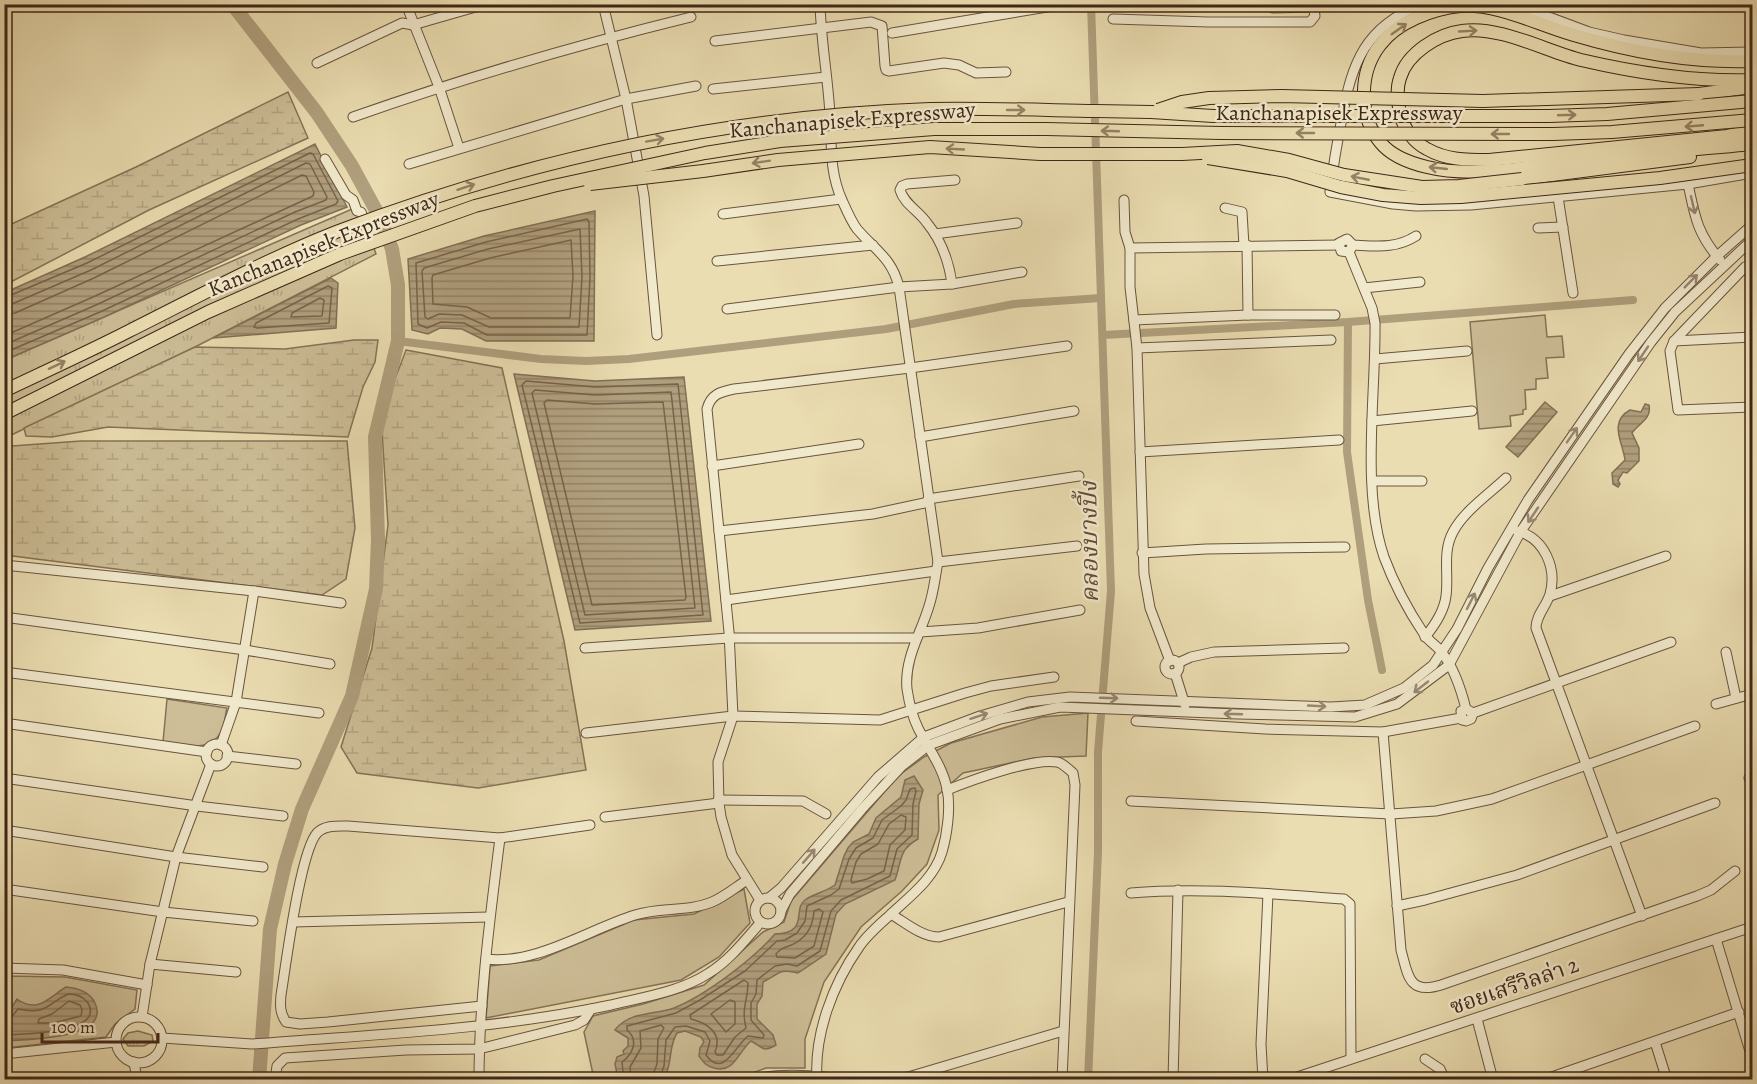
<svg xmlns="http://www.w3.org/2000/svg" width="1757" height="1084" font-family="Alegreya,'Noto Serif Thai',serif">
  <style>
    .grass { fill: url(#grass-tufts); stroke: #867257; stroke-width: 1.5 }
    .wetland { fill: url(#wetland-marsh); stroke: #867257; stroke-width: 1.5 }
    .garden { fill: #cdbe97; stroke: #867257; stroke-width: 1.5 }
    .water { fill: url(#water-rules); stroke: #836f54; stroke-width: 1.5 }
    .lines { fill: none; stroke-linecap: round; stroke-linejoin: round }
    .shore { stroke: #78624a; stroke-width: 1.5 }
    .canal { stroke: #b09f7d; stroke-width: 8 }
    .river { stroke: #b09f7d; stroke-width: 14 }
    .minor-casing { stroke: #6a543e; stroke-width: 11 }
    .highway-casing { stroke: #402617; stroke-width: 14 }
    .minor { stroke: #f1e9cc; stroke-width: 9 }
    .highway { stroke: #eaddb1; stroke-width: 12 }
    .highway-bridge-casing { stroke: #402617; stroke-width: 14; stroke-linecap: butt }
    .highway-bridge { stroke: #eaddb1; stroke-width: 12 }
    .oneway { stroke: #958264 }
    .oneway2 { stroke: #988872 }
    .labels { text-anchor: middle; stroke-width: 5; stroke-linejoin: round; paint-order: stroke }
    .street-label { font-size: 22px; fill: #402617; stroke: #f1e9cc }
    .water-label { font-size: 24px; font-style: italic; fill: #624a36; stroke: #f1e9cc }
  </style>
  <defs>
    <pattern id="grass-tufts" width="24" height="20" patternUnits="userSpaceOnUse" patternTransform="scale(1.5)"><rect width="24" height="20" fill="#cdbe97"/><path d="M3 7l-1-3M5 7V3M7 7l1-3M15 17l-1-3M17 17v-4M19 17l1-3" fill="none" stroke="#b1a381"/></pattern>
    <pattern id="wetland-marsh" width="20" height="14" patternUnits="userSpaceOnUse" patternTransform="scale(1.5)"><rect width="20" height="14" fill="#cdbe97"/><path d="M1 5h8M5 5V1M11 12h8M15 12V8" fill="none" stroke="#b1a381"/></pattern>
    <pattern id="water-rules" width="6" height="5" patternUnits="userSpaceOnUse" patternTransform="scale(1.5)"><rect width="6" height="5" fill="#b09f7d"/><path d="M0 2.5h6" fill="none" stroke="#918165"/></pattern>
  </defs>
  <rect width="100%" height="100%" fill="#eaddb1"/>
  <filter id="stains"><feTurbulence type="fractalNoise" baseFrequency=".00333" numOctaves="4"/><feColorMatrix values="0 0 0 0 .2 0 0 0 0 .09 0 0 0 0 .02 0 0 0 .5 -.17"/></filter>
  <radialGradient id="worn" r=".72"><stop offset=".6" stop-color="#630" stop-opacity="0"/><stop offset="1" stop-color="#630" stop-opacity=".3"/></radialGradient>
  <g class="grass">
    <polygon points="359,206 376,254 195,347 5,438 5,360"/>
    <polygon points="138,1031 152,1035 153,1041 144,1046 128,1046 123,1039 128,1033"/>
  </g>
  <g class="wetland">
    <polygon points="288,92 308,138 149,210 5,285 5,227 136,167"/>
    <polygon points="354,340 378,340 375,362 363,387 348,437 108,427 52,437 26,436 24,428 195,347 285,349"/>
    <polygon points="406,350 502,368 564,641 586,770 478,788 357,773 341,747 372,648 388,525 381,416"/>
    <polygon points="81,441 347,441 355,528 346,579 322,595 5,555 5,449 12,446"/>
  </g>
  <g class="garden">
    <polygon points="1545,315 1547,337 1562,336 1564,357 1546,358 1548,378 1536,379 1536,389 1525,390 1526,409 1523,410 1523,414 1510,416 1511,426 1479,429 1470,322"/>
    <path d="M167,699L227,708C225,715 225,725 221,732C210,753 183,745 163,742Z"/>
    <polygon points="1088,713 1086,756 1034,758 963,773 938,795 939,830 927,864 902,891 861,927 824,982 805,1039 805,1068 766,1068 733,1080 594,1079 584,1032 593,1016 643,1004 704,985 763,932 784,922 791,901 898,776 924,757 951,743 1042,717"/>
    <polygon points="744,889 750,923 719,957 681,980 486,1018 490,966 539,960 634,920 694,914"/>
    <polygon points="5,976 65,977 137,990 135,1009 115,1024 106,1037 5,1048"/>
  </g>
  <g class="water">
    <polygon points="315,144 347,207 301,225 102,318 5,360 4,293 85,257"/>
    <polygon points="595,211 594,341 486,341 462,329 440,328 428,334 412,330 408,259 484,236"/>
    <polygon points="331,278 338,283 336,328 213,338"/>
    <polygon points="514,374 595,381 684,377 711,621 575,630"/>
    <polygon points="1545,402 1557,412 1518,457 1506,447"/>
    <path d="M1645,404L1649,405C1652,419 1639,423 1632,433L1639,448V461L1627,473L1623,472L1618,480L1620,484L1618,487L1613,484L1612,473L1625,460C1623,443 1608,422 1630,410L1641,412Z"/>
    <path d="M914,776L923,790L919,804L918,839C898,850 902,861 895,880L845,904L836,914L826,954L798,973C779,968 779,974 763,982L762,996L757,1004V1019L773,1035L776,1045C762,1053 763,1047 751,1041C738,1052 734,1074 714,1068C706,1066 704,1063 699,1056L700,1048L704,1042L701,1037L685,1031L677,1033C668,1047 673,1063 664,1079H618L615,1064L617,1057L624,1054L623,1051L628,1046V1038L615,1030C629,1011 655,1015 674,1008C706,995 752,960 775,934C810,933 792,909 805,900C813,894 825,892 835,885L844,856L848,848L853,842L869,834L876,818L901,797L905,780Z"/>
    <path d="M66,987C77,988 88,991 94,1001C115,1040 26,1039 6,1041L5,1018L17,999C38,1014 48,998 66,987Z"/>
  </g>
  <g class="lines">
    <g class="shore">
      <polygon points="587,219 589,222 590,277 587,335 487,335 464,323 441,322 427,328 418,324 416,263 486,242"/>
      <polygon points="580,229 582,277 579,327 489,327 462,315 439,314 428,319 425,317 422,271 424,268 488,249"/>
      <polygon points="571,240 573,276 570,318 491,318 467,307 433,304 432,278 433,275 490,258"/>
      <polygon points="328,286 332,288 329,323 257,328 254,327 256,323"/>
      <polyline points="4,298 87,263 310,153 313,154 338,201 336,204 298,219 100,312 4,353"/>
      <polygon points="320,298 324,300 322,316 291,317 292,313"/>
      <polyline points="4,305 12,304 91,270 306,163 310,164 327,197 326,200 295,212 96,305 4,345"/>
      <polyline points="4,314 15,313 94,278 302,175 306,176 314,192 313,196 93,297 4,336"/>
      <polygon points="526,381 595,387 678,384 703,615 580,623 522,385"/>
      <polygon points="535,390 595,395 671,392 695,608 585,615 532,393"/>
      <polygon points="547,400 595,404 663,402 686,597 685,600 592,605 544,403"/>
      <polygon points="901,815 906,817 905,830 890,845 884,871 867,879 852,883 851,880 856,862 861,854 878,844 889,824"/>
      <path d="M819,909L823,912L814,946L795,958L777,957L776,954C780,949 783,948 789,946C805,940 813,928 814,911Z"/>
      <path d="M744,980L748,983C748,1000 741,1008 746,1028L735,1037L723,1055H717L715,1052C723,1033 707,1023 691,1019L690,1015Z"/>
      <polygon points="730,1000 735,1002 735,1024 726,1032 711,1014"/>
      <polygon points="69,1001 80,1005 82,1010 81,1016 53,1023 38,1023 39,1019 52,1014"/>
      <path d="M4,1020L10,1019L18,1009C47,1015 45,1005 68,994C75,994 83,996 88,1003C106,1034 21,1034 4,1035"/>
      <path d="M624,1080L622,1062C633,1054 639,1040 627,1030V1026L676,1013L700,1000L745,971L777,941L785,940L797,933L805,921L807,906L831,895L839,889L849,859L856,848L873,838L882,820L901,806L906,800L910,789L915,788L916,791L913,804L912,835L897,849L890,876L841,900L831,911L820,951L797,966L787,964L775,966L757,980L756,994L751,1003V1020L764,1035L763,1038L748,1036C735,1046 723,1079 706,1055L710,1041L705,1032L686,1026L675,1027L666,1040L664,1066L659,1080"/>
      <polyline points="631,1080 630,1067 641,1048 640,1031 661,1025 664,1028 658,1039 657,1064 651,1080"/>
    </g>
    <g class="canal">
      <polyline points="1348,322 1347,452 1368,600 1382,670"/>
      <polyline points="1103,335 1348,322 1633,300"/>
      <polyline points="398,341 541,359 586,361 629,359 886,329 1014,304 1101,298"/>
      <polyline points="1088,1080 1098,852 1098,752 1111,591 1091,4"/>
    </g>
    <polyline class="river" points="232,4 317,113 352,166 378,214 392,249 398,285 398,341 375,437 378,540 376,589 352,696 302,809 285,864 270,929 259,1080"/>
    <defs>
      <g id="minor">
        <polyline points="406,4 439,87 459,148"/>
        <polyline points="603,4 626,99 644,196 657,335"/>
        <path d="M1422,4C1365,27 1352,62 1342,118C1337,143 1333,167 1330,192L1393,204L1416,206L1471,205L1688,184L1752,173"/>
        <polyline points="1514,4 1589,32 1624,40 1701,53 1752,52"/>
        <polyline points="1273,8 1314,7"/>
        <polyline points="1113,19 1208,22 1310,22 1315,16 1313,4"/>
        <polyline points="892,33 1065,4"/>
        <polyline points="715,41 871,22 882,26 885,66 886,70 889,71 944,63 959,65 976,73 1006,72"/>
        <polyline points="317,63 402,23 413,25 486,4"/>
        <polyline points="713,89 826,77"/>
        <path d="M353,117C464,78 577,45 691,17"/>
        <polyline points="325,159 346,195 353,200 357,211 361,212 365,222"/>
        <polyline points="409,164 626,99 696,86"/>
        <path d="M1688,184C1695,217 1697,233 1720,260"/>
        <polyline points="1558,197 1573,293"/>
        <polyline points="1124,200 1125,232 1130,248 1130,287 1137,348 1144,574 1150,608 1170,661"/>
        <polyline points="1225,208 1242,212 1244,246"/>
        <polyline points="723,214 841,199"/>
        <polyline points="1538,228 1563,227"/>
        <polyline points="935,234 1017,223"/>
        <polyline points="1247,245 1248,315"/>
        <path d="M1353,245L1349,252L1341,251L1339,243L1347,239L1353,245C1376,246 1396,249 1416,236"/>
        <polyline points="1130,248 1339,245"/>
        <path d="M1349,252L1372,308L1375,323C1376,394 1361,490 1384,557C1394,584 1408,610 1424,634C1429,642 1438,646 1443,654C1455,670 1461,689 1466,709L1473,713L1471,719L1466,721L1462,720L1461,711L1466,709"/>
        <polyline points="717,261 873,245"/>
        <polyline points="1752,264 1745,267 1674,341 1670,351 1678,410 1752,407"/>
        <path d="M952,284C949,262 941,240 927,223C919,211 904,204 900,190L902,186L907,184L955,180"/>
        <polyline points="1364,288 1420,282"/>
        <polyline points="727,309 899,287 952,284 1022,272"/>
        <polyline points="1134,320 1248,315 1335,315"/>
        <polyline points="1674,341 1752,337"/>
        <polyline points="1137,348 1331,340"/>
        <polyline points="1375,359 1467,351"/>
        <polyline points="1372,421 1472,411"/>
        <polyline points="920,437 1074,411"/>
        <polyline points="1140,452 1339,440"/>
        <polyline points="712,466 859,444"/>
        <polyline points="1372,481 1422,481"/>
        <polyline points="928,499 1079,476"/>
        <polyline points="719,531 873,514 929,502"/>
        <path d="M1517,531C1545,538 1557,569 1550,594C1546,607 1536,615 1536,628L1642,916"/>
        <polyline points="1142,553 1206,549 1345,547"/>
        <polyline points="938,562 1077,546"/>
        <polyline points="4,565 254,591 341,603"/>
        <polyline points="1550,596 1666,556"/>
        <polyline points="726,600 936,571"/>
        <polyline points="4,617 245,650 330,664"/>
        <polyline points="920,632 978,628 1080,610"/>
        <path d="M1425,637C1435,625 1444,612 1446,596C1449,574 1442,552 1453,532C1464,511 1489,494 1506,478"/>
        <polyline points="585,648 729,638 917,638"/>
        <polyline points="1726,652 1736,698"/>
        <circle cx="1172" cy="667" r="7"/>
        <polyline points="1178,663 1191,657 1214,652 1344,648"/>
        <polyline points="4,672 319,713"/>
        <polyline points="1175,673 1185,705"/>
        <polyline points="1716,704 1752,694"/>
        <polyline points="1473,713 1671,642"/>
        <polyline points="1136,721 1265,729 1383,732 1461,718"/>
        <polyline points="4,723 207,752"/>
        <path d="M1383,732L1401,950C1408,976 1409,995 1441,985L1697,896L1711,890L1735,871"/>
        <polyline points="586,733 733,716 880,720 965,693 991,686 1054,677"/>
        <circle cx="217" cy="755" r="11"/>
        <polyline points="221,745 236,702 254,591"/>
        <polyline points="227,756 296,764"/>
        <polyline points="4,778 197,806 283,816"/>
        <polyline points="1749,778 1752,777"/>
        <path d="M947,790C972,780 1032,758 1057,762C1063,763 1068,769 1073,773L1075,785L1062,1080"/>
        <polyline points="718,800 803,801 826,814"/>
        <polyline points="1131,801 1391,814 1436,811 1492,799 1695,726"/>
        <polyline points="605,817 719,803"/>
        <polyline points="4,830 176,857 263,867"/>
        <polyline points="4,889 163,912 253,921"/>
        <path d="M1131,893C1202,887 1273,894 1344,899L1350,904L1351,1058"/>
        <circle cx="768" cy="911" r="13"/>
        <polyline points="769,898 781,888 878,777 924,737 980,716 1028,702 1070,697 1331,707 1365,705 1404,688 1433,665 1457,629 1488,568 1528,500 1629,354 1665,308 1717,256 1752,225"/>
        <path d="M760,900L732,855L721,817L719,803L718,762L733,716L729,632L707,409C711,394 720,392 734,389L910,368L1067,346"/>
        <polyline points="1397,906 1425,900 1517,875 1715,803"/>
        <polyline points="781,911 790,894 862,809 902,766 929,745 1000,719 1060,707 1238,714 1355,717 1397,704 1449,665 1521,531 1651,342 1675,312 1752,240"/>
        <path d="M891,914C906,923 922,937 939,937L1068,902"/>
        <polyline points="293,922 489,917"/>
        <polyline points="1716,939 1752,1058"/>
        <path d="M486,959C536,965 587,930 635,915C659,907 688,912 712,902C724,897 736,887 747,880"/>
        <polyline points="150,964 236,972"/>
        <polyline points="4,968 63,970 147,985"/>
        <path d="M482,1006L328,1022L300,1024L286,1022C280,1013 280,1006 281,995C286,965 300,852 317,833C325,825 337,826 348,826L500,838L590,825"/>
        <polyline points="142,1017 150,964 176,857 211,764"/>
        <circle cx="139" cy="1040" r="23"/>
        <polyline points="1477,1019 1493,1080"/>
        <path d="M162,1038L252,1044L268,1043C383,1034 498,1029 611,1005C644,997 680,992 709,973C730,960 745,940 761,922"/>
        <polyline points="1655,1042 1667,1080"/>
        <polyline points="4,1054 116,1042"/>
        <polyline points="1425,1059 1440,1069 1445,1080"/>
        <polyline points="134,1062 137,1080"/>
        <polyline points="1394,1079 1394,1080"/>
        <polyline points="275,1080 277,1066 285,1058 406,1050 479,1049 575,1025 584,1020 591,1009"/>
        <path d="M479,1080C479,999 490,918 500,838"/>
        <path d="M750,1080C785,1071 820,1077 855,1080"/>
        <path d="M817,1080C814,1034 833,984 859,947C867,935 879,925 890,915C909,897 934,879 942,852C947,835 951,807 947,789C943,767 928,748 918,728C912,716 909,702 907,689C904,659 921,633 929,606C934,591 935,577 938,562L899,287C892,258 875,250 857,229C851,221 846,209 842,200C829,171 832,145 830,115C828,78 821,41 820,4"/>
        <polyline points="898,1080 1063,1031"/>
        <polyline points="1173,1080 1178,890"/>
        <polyline points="1263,1080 1261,1044 1268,894"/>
        <polyline points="1288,1080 1752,927"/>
        <polyline points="1543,1080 1739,1012"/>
      </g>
      <g id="highway">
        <path d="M1752,61C1693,63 1631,52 1574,35C1538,25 1498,3 1460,6C1432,9 1397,22 1380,45C1359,72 1358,115 1380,142C1391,156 1410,163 1427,167C1478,180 1551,163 1603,157C1653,152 1703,149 1752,144"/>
        <path d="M1752,80C1694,82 1637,73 1581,60C1546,51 1498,25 1462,31C1438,34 1407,53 1400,78C1396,89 1398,102 1400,114C1404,128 1413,142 1427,149C1446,160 1467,160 1489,160L1727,136L1752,131"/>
        <polyline points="1699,94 1752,87"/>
        <polyline points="1096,111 1151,112"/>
        <polyline points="1522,179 1690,157"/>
      </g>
    </defs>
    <use href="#minor" class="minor-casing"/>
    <use href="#highway" class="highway-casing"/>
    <use href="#minor" class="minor"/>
    <use href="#highway" class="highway"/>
    <defs>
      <g id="highway-bridge">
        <polyline points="1158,110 1182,102 1209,98 1282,96 1483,101 1699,94"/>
        <polyline points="1151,112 1213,116 1549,116 1607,114 1752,101"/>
        <polyline points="1208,158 1287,171 1341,187 1383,195 1421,198 1461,197 1660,178 1752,165"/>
        <polyline points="590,184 703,171 778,160 930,147 1040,154 1182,154 1237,151 1289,160 1344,175 1422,187 1459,186 1522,179"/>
        <path d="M4,391C46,371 88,352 129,331C197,297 265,260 336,232C526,160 727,116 930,109C985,108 1041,110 1096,111"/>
        <polyline points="4,414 208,312 340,254 475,206 553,186 705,153 780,141 934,129 1046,129 1221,133 1553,134 1612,132 1752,120"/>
      </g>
    </defs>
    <use href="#highway-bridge" class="highway-bridge-casing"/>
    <use href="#highway-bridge" class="highway-bridge"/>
  </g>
  <defs><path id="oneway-shaft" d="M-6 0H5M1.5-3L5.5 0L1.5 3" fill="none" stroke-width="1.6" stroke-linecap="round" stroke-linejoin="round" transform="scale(1.5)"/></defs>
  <g class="oneway">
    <use href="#oneway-shaft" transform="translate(1399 29) rotate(-35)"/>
    <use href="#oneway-shaft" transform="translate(1468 31) rotate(-3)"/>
    <use href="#oneway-shaft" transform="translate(1016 110)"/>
    <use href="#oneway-shaft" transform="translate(1567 115) rotate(-2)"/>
    <use href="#oneway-shaft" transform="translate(1694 126) rotate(175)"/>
    <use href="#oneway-shaft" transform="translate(1110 131) rotate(-178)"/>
    <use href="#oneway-shaft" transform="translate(1305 133) rotate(-180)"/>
    <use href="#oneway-shaft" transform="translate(1500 134) rotate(-180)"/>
    <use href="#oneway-shaft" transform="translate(655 140) rotate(-10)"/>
    <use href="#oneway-shaft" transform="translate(955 149) rotate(-177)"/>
    <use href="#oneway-shaft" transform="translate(761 162) rotate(171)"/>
    <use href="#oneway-shaft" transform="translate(1438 168) rotate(-174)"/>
    <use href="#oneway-shaft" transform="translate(1360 178) rotate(-169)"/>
    <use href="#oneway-shaft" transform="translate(466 187) rotate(-18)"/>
    <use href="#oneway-shaft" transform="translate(57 365) rotate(-25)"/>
  </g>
  <g class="oneway2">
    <use href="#oneway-shaft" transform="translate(1693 205) rotate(77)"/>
    <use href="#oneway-shaft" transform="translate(1691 281) rotate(-45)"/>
    <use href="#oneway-shaft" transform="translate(1643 354) rotate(124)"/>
    <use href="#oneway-shaft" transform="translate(1572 435) rotate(-55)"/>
    <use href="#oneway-shaft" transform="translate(1533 515) rotate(124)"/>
    <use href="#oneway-shaft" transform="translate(1471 601) rotate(-63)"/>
    <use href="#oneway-shaft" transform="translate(1421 687) rotate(142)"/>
    <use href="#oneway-shaft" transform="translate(1109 698) rotate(2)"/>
    <use href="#oneway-shaft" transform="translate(1317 706) rotate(3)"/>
    <use href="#oneway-shaft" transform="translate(1233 714) rotate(-178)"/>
    <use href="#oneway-shaft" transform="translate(979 716) rotate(-18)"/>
    <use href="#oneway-shaft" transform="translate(809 856) rotate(-49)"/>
  </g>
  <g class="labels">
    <g class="street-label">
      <text x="1339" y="120">Kanchanapisek Expressway</text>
      <text transform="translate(852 119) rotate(-5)" y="8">Kanchanapisek Expressway</text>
      <text transform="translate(323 243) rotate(-22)" y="8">Kanchanapisek Expressway</text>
      <text transform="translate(1514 985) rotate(-19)" y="8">ซอยเสรีวิลล่า 2</text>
    </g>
    <g class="water-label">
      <text transform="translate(1089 542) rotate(-91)" y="8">คลองบางปิ้ง</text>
    </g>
  </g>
  <rect width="1757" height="1084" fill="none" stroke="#eaddb1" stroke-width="24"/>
  <rect x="6" y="6" width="1745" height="1072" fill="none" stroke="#402617" stroke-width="3"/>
  <rect x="12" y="12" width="1733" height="1060" fill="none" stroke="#402617" stroke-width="1.5"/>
  <path d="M42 1033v9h116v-9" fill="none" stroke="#402617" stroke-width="3"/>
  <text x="51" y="1033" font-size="18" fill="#402617" stroke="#f1e9cc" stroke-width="4.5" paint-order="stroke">100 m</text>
  <rect width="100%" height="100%" filter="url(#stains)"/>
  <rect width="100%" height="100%" fill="url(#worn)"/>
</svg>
